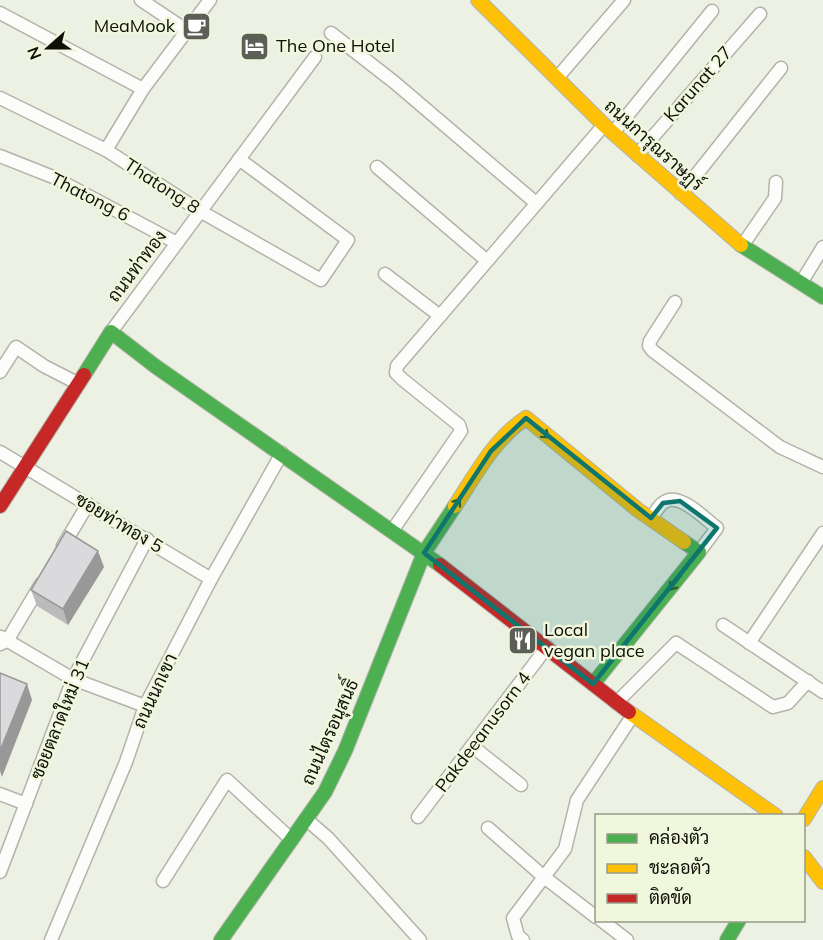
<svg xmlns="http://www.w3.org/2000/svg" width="823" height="940" font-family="Mulish,Sarabun,sans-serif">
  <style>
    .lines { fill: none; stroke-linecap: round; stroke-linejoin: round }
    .street-casing { stroke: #b2b4aa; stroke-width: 15 }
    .fast-casing { stroke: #b2b4aa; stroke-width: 16 }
    .slow-casing { stroke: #b2b4aa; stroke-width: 16 }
    .jam-casing { stroke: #b2b4aa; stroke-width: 16 }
    .street { stroke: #fcfdfb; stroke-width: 12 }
    .fast { stroke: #4caf50; stroke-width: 14 }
    .slow { stroke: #ffc107; stroke-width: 14 }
    .jam { stroke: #c62828; stroke-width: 14 }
    .wall { fill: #bbbbbc }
    .shaded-wall { fill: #999899 }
    .building { fill: #dad9db; stroke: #999899; stroke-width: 1.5 }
    .oneway { stroke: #2d602c }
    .marked { fill: #0f766e; fill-opacity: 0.2; stroke: #0f766e; stroke-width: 4.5; stroke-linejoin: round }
    .labels { text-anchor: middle; stroke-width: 5; stroke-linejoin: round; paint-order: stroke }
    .poi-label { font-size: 18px; fill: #0e1008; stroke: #f0f7dd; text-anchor: start }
    .street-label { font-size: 18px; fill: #0e1008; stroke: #f0f7dd }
  </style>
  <rect width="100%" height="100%" fill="#edf1e3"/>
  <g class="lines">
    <defs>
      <g id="street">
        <polyline points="141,0 186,30"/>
        <polyline points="0,13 143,89"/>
        <polyline points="331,33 394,82 536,203"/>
        <polyline points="557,78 624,0"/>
        <polyline points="0,98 106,150 200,211 321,280 348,240 239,159"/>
        <polyline points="613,133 712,11"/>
        <polyline points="106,150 143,89 210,0"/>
        <polyline points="637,155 760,14"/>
        <polyline points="0,156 53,177 177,243"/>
        <polyline points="377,167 486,260"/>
        <polyline points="681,194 781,68"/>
        <polyline points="742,246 775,198 776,182"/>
        <polyline points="385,274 440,316"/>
        <polyline points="801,283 823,247"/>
        <polyline points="675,302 650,341 649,346 653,351 780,447 823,467"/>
        <polyline points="111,332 315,57"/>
        <polyline points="0,372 16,347 44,366 77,383"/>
        <polyline points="0,452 211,579"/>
        <path d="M651,518C655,514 658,506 663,503C678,490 705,519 717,528L699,552"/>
        <polyline points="392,531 461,431 459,425 402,379 396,373 397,366 604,125"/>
        <polyline points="63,546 88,504"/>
        <polyline points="723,625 823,692"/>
        <polyline points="1,637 73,679 145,706"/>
        <polyline points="749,643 823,533"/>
        <polyline points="0,644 7,641 41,584"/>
        <polyline points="616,703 676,643 773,707 788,703 808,681"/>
        <polyline points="472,746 521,785"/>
        <polyline points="0,794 26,804"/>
        <polyline points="418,817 547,647"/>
        <polyline points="306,819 328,838 420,940"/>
        <polyline points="488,828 544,877 596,917"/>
        <polyline points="0,872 73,679 147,539"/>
        <polyline points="163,881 227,780 292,840"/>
        <polyline points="601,920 627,940"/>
        <polyline points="51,940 126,762 145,706 211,579 282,453"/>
        <polyline points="523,940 518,936 513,918 565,849 577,800 633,715"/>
      </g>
      <g id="fast">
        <polyline points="741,245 823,297"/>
        <polyline points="84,375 111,332 155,366 440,565"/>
        <polyline points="593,684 699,552 684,542"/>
        <polyline points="221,940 325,792 345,751 424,553 455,506"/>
        <polyline points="727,940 739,920"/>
      </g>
      <g id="slow">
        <polyline points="478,0 604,125 741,245"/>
        <path d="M455,506C476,474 494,439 526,418L638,510L684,542"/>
        <polyline points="629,712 776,816"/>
        <polyline points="804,819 823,788"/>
        <polyline points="804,857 823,882"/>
      </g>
      <g id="jam">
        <polyline points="0,506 84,375"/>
        <polyline points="440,565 629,712"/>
      </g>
    </defs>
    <use href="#street" class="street-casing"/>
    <use href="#fast" class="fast-casing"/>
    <use href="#slow" class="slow-casing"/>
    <use href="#jam" class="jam-casing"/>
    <use href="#street" class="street"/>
    <use href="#fast" class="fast"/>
    <use href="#slow" class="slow"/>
    <use href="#jam" class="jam"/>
  </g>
  <polygon class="wall" points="104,567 68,625 37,606 31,590"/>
  <g class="shaded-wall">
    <polygon points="98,551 104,567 68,625 63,609"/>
    <polygon points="27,684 32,700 2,777 0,771 0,751"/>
  </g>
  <g class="building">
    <polygon points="66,531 98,551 63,609 31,590"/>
    <polygon points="0,673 27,684 0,751"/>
  </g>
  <defs><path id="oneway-shaft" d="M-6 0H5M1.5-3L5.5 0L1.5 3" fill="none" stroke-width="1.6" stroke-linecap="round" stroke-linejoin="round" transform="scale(1.5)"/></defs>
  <g class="oneway">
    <use href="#oneway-shaft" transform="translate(542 432) rotate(39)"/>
    <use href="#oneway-shaft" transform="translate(455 506) rotate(-56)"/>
    <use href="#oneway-shaft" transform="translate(675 583) rotate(128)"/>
  </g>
  <path class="marked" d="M526,418L651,518L663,503L680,501L717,528L593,684L424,553L491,451Z"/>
  <defs>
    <symbol id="cafe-square" viewBox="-11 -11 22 22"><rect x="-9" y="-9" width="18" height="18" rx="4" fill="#5c5f55" stroke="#f0f7dd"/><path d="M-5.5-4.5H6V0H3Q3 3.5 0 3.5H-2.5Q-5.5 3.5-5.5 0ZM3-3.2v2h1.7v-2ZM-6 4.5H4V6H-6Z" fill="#fff"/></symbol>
    <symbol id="hotel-square" viewBox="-11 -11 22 22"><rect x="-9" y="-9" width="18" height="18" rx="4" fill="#5c5f55" stroke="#f0f7dd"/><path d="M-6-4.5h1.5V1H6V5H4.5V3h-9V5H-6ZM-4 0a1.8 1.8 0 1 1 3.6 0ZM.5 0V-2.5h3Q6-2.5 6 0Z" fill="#fff"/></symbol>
    <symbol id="restaurant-square" viewBox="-11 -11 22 22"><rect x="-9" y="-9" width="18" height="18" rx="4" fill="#5c5f55" stroke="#f0f7dd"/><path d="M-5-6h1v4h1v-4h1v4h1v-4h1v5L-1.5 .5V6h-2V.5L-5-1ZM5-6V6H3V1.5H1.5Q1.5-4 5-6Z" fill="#fff"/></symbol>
  </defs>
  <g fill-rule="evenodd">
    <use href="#cafe-square" x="180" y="10" width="33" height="33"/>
    <use href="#hotel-square" x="238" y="30" width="33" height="33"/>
    <use href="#restaurant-square" x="506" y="624" width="33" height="33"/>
  </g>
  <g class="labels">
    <g class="poi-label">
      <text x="175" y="32" text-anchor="end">MeaMook</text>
      <text x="276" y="52">The One Hotel</text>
      <text x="544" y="636">Local<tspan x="544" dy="21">vegan place</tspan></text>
    </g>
    <g class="street-label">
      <text transform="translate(698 84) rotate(-49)" y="6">Karunat 27</text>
      <text transform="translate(654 145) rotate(42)" y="6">ถนนการุณราษฏร์</text>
      <text transform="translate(162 186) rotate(33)" y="6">Thatong 8</text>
      <text transform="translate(90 197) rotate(27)" y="6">Thatong 6</text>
      <text transform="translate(137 266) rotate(-53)" y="6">ถนนท่าทอง</text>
      <text transform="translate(119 523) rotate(31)" y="6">ซอยท่าทอง 5</text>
      <text transform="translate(155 691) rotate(-65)" y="6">ถนนนกเขา</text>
      <text transform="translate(60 719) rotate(-68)" y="6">ซอยตลาดใหม่ 31</text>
      <text transform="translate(330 732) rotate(-66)" y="6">ถนนไตรอนุสนธิ์</text>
      <text transform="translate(483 732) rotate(-53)" y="6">Pakdeeanusorn 4</text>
    </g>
  </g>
  <rect x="595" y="814" width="210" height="108" fill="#f0f7dd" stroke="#969b88" stroke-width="1.5"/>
  <rect x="607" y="834" width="30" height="9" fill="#4caf50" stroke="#969b88" stroke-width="1.5"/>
  <text x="649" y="844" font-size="18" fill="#0e1008">คล่องตัว</text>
  <rect x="607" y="864" width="30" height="9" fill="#ffc107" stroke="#969b88" stroke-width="1.5"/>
  <text x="649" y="874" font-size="18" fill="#0e1008">ชะลอตัว</text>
  <rect x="607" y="894" width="30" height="9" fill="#c62828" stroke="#969b88" stroke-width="1.5"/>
  <text x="649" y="904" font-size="18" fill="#0e1008">ติดขัด</text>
  <g transform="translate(48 48) rotate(249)" stroke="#f0f7dd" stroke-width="4.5" paint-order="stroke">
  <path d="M0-4.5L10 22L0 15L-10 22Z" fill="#0e1008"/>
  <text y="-9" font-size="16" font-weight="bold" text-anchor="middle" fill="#0e1008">N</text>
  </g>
</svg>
